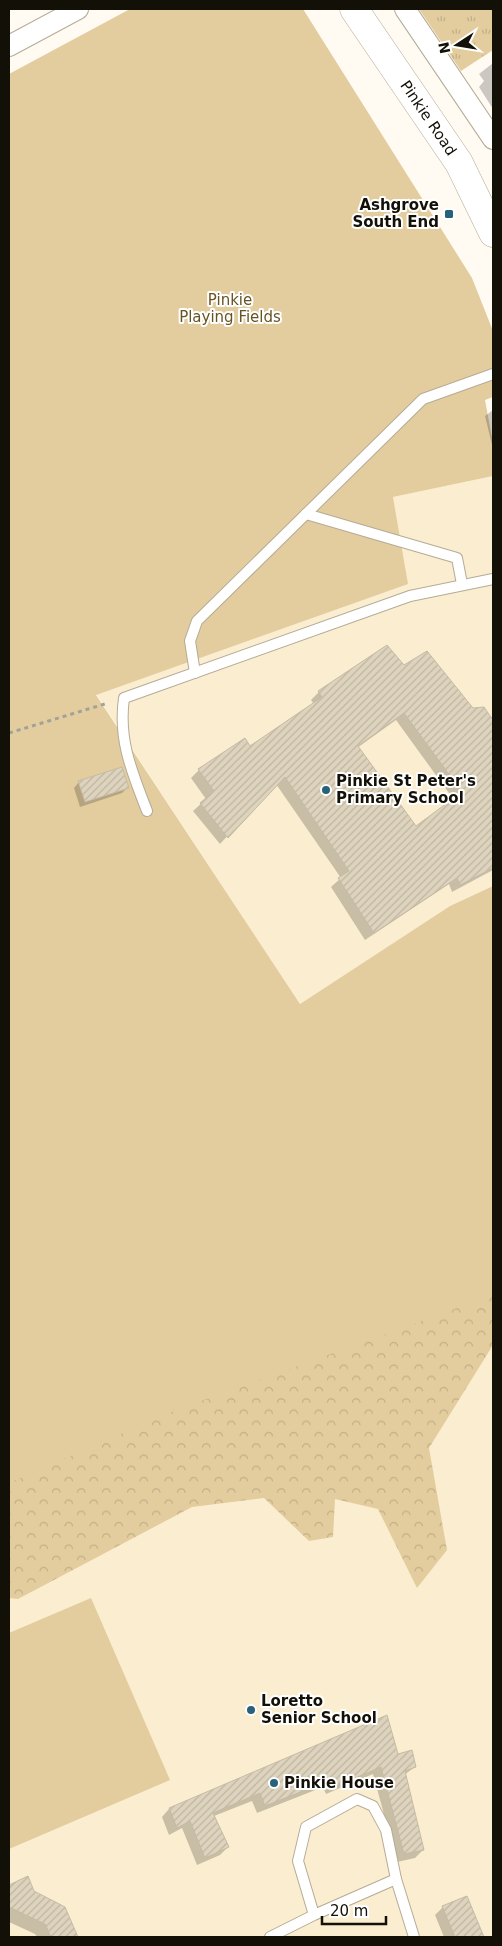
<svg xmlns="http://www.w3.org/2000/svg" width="502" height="1946" font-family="'DejaVu Sans',sans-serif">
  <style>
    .built { fill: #fbedcf }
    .grass { fill: url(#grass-tufts) }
    .forest { fill: url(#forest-crowns) }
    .green { fill: #e3cd9e }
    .shadow { fill: #0003; fill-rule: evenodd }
    .building { fill: url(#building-hatch); stroke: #c5bba6; fill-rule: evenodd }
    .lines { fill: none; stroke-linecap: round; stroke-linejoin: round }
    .service-casing { stroke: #b5ab96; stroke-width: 12 }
    .minor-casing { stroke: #b5ab96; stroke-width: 22 }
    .secondary-casing { stroke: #b5ab96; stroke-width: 29 }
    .path { stroke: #a4a198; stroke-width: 3; stroke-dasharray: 4 4; stroke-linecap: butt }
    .service { stroke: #fff; stroke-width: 10 }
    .minor { stroke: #fff; stroke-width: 20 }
    .secondary { stroke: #fff; stroke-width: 28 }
    .poi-dot { fill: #27617a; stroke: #fff; stroke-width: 2 }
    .labels { text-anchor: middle; stroke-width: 4; stroke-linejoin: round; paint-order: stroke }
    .street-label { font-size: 15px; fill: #131008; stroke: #fff }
    .poi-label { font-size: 15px; font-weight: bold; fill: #131008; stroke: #fff; text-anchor: start }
    .park-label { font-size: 15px; fill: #685323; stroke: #fff }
  </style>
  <defs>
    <pattern id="grass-tufts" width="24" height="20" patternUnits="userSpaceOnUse" patternTransform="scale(1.25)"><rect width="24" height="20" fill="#e3cd9e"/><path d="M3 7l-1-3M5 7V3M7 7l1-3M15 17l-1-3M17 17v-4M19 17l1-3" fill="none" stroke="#c2af87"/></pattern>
    <pattern id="forest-crowns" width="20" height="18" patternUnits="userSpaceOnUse" patternTransform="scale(1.25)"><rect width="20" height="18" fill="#e3cd9e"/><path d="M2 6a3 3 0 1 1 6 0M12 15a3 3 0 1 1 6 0" fill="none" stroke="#c2af87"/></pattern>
    <pattern id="building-hatch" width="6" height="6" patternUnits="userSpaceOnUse" patternTransform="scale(1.25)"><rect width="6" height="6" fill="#ded4be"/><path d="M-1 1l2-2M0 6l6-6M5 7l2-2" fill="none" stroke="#beb5a2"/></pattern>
  </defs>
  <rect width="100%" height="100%" fill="#fffbf2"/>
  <g class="built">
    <polygon points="493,476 493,886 450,906 300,1004 96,694 407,584 393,497"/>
    <polygon points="493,1295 493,1937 9,1937 9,1483"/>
  </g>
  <polygon class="grass" points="419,9 493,9 493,50 461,71"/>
  <polygon class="forest" points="493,1284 493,1345 429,1448 447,1550 417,1588 378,1509 335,1499 333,1537 309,1541 264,1498 192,1507 18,1599 9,1598 9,1468"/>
  <g class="green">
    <polygon points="130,9 303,9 472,278 493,331 493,397 485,400 493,443 493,476 393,497 408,584 96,695 300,1004 450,906 493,886 493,1295 171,1412 9,1483 9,74"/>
    <polygon points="91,1598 170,1780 9,1849 9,1633"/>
  </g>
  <g class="shadow">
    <polygon points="493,63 493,109 479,87 484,81 479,74"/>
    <polygon points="493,410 493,449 485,416"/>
    <path d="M404,666L493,721V870L452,892L449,884L365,940L331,887L341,878L276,784L220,844L193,811L206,799L191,778L199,770L250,748L314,704L311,700L319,692ZM396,720L454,800L416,828L357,748Z"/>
    <polygon points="79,782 128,787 122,793 80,807 74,788"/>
    <polygon points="397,1756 415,1767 404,1775 423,1850 415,1858 397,1862 373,1774 326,1794 323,1787 257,1813 252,1801 214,1816 228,1847 220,1855 197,1865 182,1828 169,1835 162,1817 169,1809"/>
    <polygon points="28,1878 33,1892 64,1908 77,1937 37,1937 35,1934 9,1922 9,1886"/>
    <polygon points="466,1897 483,1937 444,1937 435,1915 443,1907"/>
  </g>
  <g class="building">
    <path d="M387,645L404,665L427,651L473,708L484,707L493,720V868L460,885L457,878L374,933L338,878L349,871L285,777L228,838L200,803L214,791L198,769L245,738L250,746L322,697L318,691ZM404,713L462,792L416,826L358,746Z"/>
    <polygon points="122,767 129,788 85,802 78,781"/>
    <polygon points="387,1715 398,1754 412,1750 416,1767 405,1771 424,1850 404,1854 381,1767 334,1787 331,1780 265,1806 260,1793 213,1813 229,1847 205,1858 190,1821 177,1828 169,1808"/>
    <polygon points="28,1876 34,1891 65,1907 78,1937 51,1937 45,1924 9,1907 9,1885"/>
    <polygon points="467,1896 484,1937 455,1937 442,1906"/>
  </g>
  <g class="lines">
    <defs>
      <g id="service">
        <polyline points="306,514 457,558 462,584"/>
        <polyline points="195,673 190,641 197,621 423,399 493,374"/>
        <path d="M147,811C132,772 118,740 124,698L410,596L493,579"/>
        <polyline points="396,1879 414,1937"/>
        <polyline points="270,1937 314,1915 396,1879 386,1830 373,1806 357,1799 306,1827 298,1861 314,1915"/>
      </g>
      <g id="minor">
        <polyline points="405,9 493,139"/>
        <polyline points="9,46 78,9"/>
      </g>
      <g id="secondary">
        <path id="s1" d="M354,9L459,163L493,233"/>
      </g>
    </defs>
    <use href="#service" class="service-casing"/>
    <use href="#minor" class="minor-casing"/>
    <use href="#secondary" class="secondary-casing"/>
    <polyline class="path" points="9,733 108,703"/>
    <use href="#service" class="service"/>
    <use href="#minor" class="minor"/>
    <use href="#secondary" class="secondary"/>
  </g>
  <g class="poi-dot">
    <rect x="444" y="209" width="10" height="10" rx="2.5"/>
    <circle cx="326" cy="790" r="5"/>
    <circle cx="251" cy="1710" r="5"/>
    <circle cx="274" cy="1783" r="5"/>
  </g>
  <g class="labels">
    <g class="street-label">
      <text dy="5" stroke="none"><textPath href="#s1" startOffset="132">Pinkie Road</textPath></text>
    </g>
    <g class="poi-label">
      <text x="439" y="210" text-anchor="end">Ashgrove<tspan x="439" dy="17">South End</tspan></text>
      <text x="336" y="786">Pinkie St Peter's<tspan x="336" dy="17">Primary School</tspan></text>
      <text x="261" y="1706">Loretto<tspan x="261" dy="17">Senior School</tspan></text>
      <text x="284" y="1788">Pinkie House</text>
    </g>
    <g class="park-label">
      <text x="230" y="305">Pinkie<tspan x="230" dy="17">Playing Fields</tspan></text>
    </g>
  </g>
  <rect width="502" height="1946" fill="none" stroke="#131008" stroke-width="20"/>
  <g transform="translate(457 45) rotate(258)" stroke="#ffffff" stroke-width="4" paint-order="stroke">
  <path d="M0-4L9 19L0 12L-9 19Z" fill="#131008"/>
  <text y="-8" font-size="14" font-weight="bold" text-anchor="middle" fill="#131008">N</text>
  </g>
  <path d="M322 1916v8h64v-8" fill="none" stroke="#131008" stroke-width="2.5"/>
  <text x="330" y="1916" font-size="15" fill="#131008" stroke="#ffffff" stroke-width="4" paint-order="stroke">20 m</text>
</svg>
